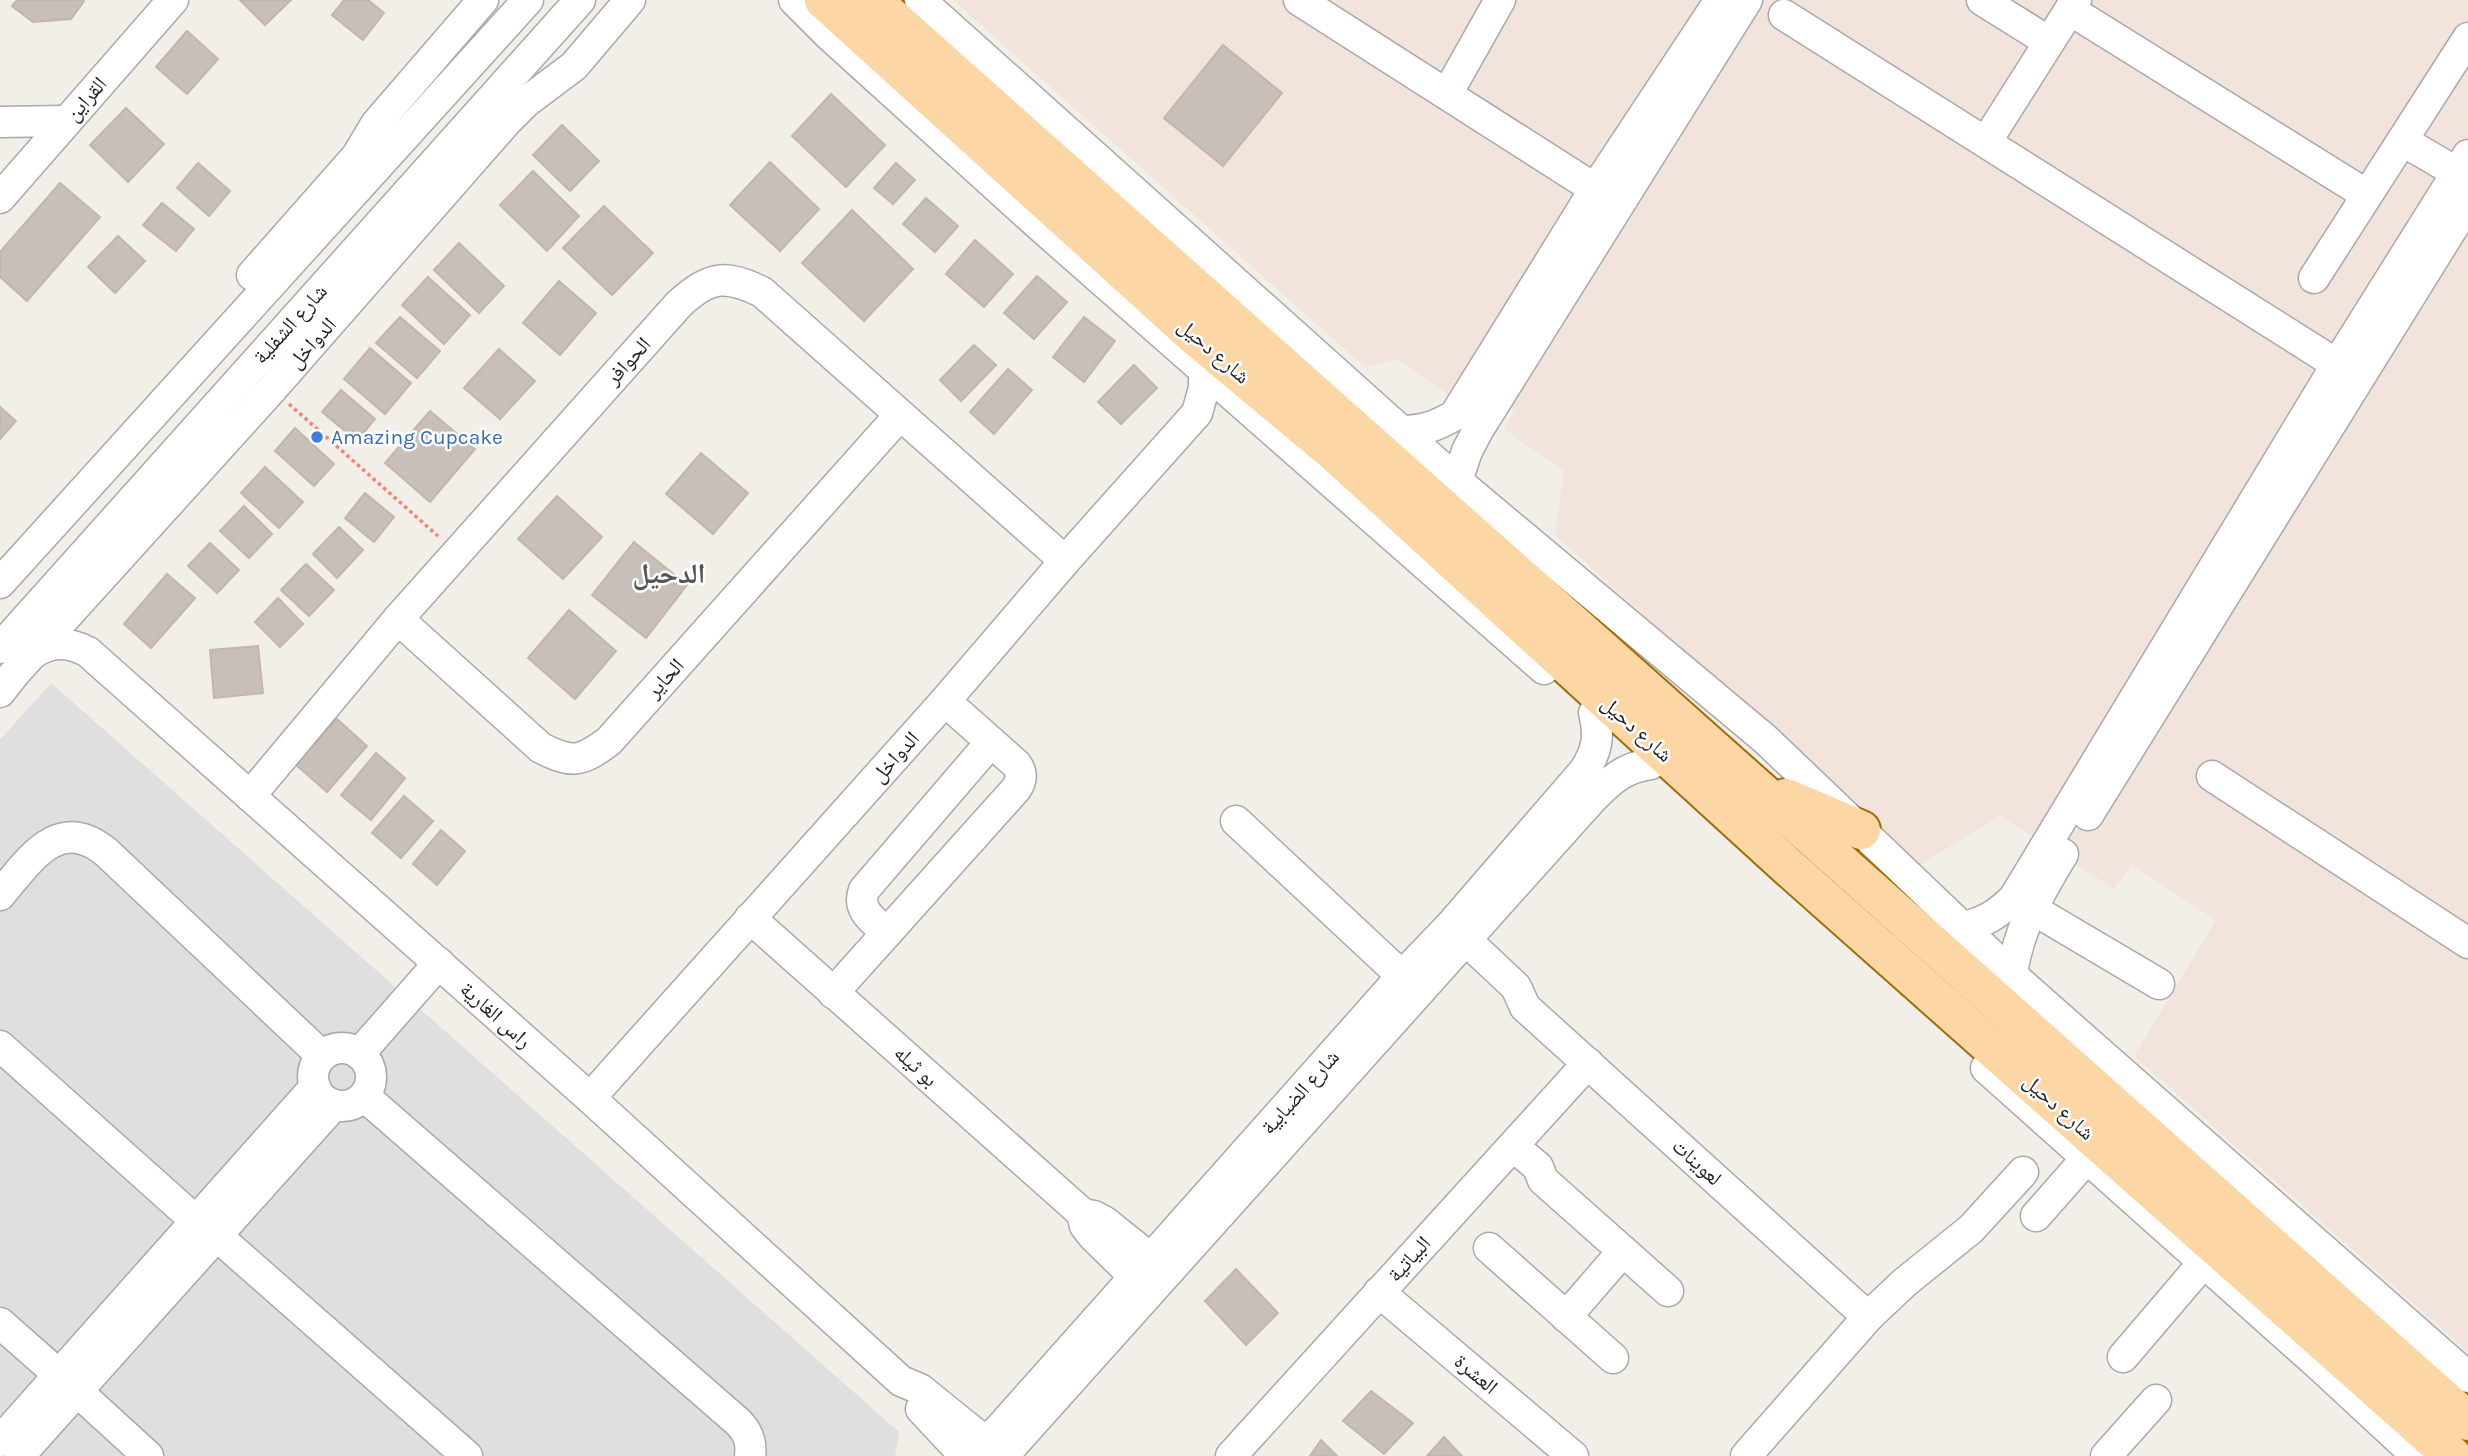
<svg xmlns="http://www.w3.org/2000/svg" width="2468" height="1456" font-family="Karla,'Noto Naskh Arabic',sans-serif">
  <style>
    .residential { fill: #e0dfdf }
    .military { fill: #f3e3dd }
    .building { fill: #c7bfb8; stroke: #c4b6ab; stroke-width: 2 }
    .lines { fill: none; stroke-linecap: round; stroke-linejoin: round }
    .minor-casing { stroke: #a9a9a9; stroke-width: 33 }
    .major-casing { stroke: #a06b00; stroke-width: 42 }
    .path { stroke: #fa8072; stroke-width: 3.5; stroke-dasharray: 3.5 3.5; stroke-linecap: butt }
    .minor { stroke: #fff; stroke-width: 30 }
    .major { stroke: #fcd6a4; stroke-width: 38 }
    .shop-dot { fill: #3f7fe0; stroke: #fff; stroke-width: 2.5 }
    .labels { text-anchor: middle; stroke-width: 5; stroke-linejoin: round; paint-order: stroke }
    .street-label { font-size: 21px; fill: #222; stroke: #fff }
    .shop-label { font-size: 21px; fill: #366cbe; stroke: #fff; text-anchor: start }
    .district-label { font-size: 28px; font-weight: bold; fill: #555; stroke: #fff }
  </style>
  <rect width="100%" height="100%" fill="#f2efe9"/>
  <polygon class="residential" points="51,683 899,1432 895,1456 0,1456 0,740"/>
  <polygon class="military" points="953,0 2468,0 2468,1352 2134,1056 2216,920 2132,865 2114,889 2000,816 1920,865 1555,535 1564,471 1504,429 1514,411 1471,382 1457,401 1397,359 1365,367"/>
  <g class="building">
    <polygon points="17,0 83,0 84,1 71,19 33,22 12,6"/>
    <polygon points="240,0 291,0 265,25"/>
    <polygon points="344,0 368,0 384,13 363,40 332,15"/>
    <polygon points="187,31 218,59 187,94 156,67"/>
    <polygon points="1223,45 1282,93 1223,166 1164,118"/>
    <polygon points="831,94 885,145 846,187 792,136"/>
    <polygon points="126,108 164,144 128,182 90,145"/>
    <polygon points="562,125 599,161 570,191 533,155"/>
    <polygon points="770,162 819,209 780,251 730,205"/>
    <polygon points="198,163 230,191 209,216 177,188"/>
    <polygon points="896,163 915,180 893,204 874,188"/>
    <polygon points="533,171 579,216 547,251 500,205"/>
    <polygon points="60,183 100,217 27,301 0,277 0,252"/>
    <polygon points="926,198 958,226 935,252 903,224"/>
    <polygon points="162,203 194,229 176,251 143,225"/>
    <polygon points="604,206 653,253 612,295 563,248"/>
    <polygon points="852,210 913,269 864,321 802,263"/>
    <polygon points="118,236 145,261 115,293 88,267"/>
    <polygon points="975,240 1013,274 984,307 946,274"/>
    <polygon points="459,243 504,286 479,313 434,270"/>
    <polygon points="1037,276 1067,302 1034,339 1004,313"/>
    <polygon points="428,277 470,315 444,344 402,305"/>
    <polygon points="559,281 596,313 560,355 523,323"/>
    <polygon points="400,317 440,351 417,378 376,343"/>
    <polygon points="1084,317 1115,341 1084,382 1053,357"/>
    <polygon points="974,345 996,365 961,401 940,380"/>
    <polygon points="370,348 411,383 385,414 344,379"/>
    <polygon points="499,349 535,381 500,419 464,388"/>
    <polygon points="1134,365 1157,388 1121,424 1098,402"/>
    <polygon points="1008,369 1032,390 994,434 970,412"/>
    <polygon points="341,390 375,419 357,441 322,412"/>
    <polygon points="0,407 16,421 0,439"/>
    <polygon points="430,411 475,449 430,502 385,463"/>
    <polygon points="295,428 334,464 314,486 275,451"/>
    <polygon points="701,453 748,493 713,534 666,494"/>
    <polygon points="265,467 303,502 279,528 241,493"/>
    <polygon points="365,493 394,517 374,542 345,518"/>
    <polygon points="557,496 602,537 563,579 518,539"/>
    <polygon points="244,506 272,534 249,558 220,531"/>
    <polygon points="339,527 363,550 337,578 313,554"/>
    <polygon points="634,542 687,585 646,638 592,595"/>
    <polygon points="210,543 239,570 217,593 188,566"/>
    <polygon points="306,564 334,590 309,616 281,590"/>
    <polygon points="167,574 195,598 151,648 124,624"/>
    <polygon points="278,598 303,624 280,647 255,622"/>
    <polygon points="569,610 616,651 575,699 528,658"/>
    <polygon points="258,646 263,693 214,698 210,650"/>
    <polygon points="337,719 367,746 327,792 296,765"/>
    <polygon points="376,753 405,778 371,820 341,795"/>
    <polygon points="404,796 433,821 401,858 372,833"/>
    <polygon points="441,830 465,851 437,885 413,864"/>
    <polygon points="1236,1269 1278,1313 1246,1345 1205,1301"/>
    <polygon points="1371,1391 1413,1423 1384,1454 1343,1421"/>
    <polygon points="1444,1437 1462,1456 1427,1456"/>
    <polygon points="1321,1440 1337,1456 1310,1456"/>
  </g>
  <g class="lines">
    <defs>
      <g id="minor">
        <polyline points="794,0 830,36 1041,227 1544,669"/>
        <polyline points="920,0 1457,481 1765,739 2023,985 2468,1377"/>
        <polyline points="1299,0 1595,189"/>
        <polyline points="1982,0 2049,42"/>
        <polyline points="2070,10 2367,195"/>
        <polyline points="1784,15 2352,374"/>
        <polyline points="1447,94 1500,0"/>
        <polyline points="0,122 67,121"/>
        <polyline points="2403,141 2468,179"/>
        <polyline points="1986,142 2076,0"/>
        <polyline points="0,198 173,0"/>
        <polyline points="252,275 357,156 376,124 483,0"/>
        <polyline points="2314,278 2468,38"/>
        <path d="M1401,431C1422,431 1437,426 1455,415L1595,189L1720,0"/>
        <polyline points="1457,481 1467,451 1478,430 1747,0"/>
        <polyline points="0,583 528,0"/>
        <path d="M398,619L541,748C573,764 581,762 609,741L900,415"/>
        <polyline points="0,648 580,0"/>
        <path d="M35,652C53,641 69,642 88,652L590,1098L901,1381L920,1389L1003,1456"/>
        <polyline points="0,692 14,674 272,389 506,122 526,102 574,66 630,0"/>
        <polyline points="2212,776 2468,943"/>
        <path d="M250,796L398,619L679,304C709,276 726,274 762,292L1065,561"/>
        <polyline points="2088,815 2468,203"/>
        <polyline points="1236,821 1402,976"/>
        <path d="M0,895C29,861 58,813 106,852L322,1056"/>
        <polyline points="2017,900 2159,984"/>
        <polyline points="750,918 1083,1214 1094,1216 1105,1222 1165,1270"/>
        <path d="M1962,927C1984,923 1998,914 2014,898L2337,364L2468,155"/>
        <polyline points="1453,928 1516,987 1525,1007 1868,1317"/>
        <path d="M887,933C874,921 856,910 864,890L991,742"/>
        <path d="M2012,974C2018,929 2040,892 2063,854"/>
        <path d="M833,993L1016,789C1022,780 1023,773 1016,764L945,701"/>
        <polyline points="0,1046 196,1221"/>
        <circle cx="342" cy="1077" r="29"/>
        <polyline points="359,1054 439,963"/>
        <polyline points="1986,1068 2321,1367 2417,1456"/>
        <path d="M364,1096L738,1422C748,1432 752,1442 750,1456"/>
        <polyline points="590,1098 945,701 1065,561 1197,413 1204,388 1204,371"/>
        <polyline points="1513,1146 1538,1167 1543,1180 1668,1291"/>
        <polyline points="2036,1216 2087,1158"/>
        <polyline points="1083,1217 1085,1226 1093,1236 1149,1291"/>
        <polyline points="217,1236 467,1456"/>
        <polyline points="1489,1248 1613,1358"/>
        <polyline points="1379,1292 1573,1456"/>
        <polyline points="1566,1317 1623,1251"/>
        <polyline points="0,1323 58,1374"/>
        <polyline points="2123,1357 2204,1262"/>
        <polyline points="78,1392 148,1456"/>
        <polyline points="921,1409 965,1456"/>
        <polyline points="0,1441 315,1087"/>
        <path d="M972,1455L1001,1427L1402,976L1450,926L1584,771C1597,752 1600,735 1594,713"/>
        <polyline points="19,1456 334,1105"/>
        <path d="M1003,1456L1592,799C1610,781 1624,767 1651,764"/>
        <polyline points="1231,1456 1588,1063"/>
        <polyline points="1746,1456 1868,1317 1904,1283 1971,1229 2023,1172"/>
        <polyline points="2106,1456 2156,1400"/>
      </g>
      <g id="major">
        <polyline points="824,0 1196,337 1335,453 1785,864 2452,1456"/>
        <polyline points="872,0 2468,1421"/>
        <polyline points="1786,798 1861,830"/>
      </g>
    </defs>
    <use href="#minor" class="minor-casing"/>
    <use href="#major" class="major-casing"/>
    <polyline class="path" points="289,404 438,536"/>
    <use href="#minor" class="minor"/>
    <use href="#major" class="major"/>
  </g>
  <circle class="shop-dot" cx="317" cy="437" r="7"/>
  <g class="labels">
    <g class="street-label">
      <text transform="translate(86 99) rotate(-49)" y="7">القراين</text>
      <text transform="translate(290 324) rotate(-48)" y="7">شارع الشفلية</text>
      <text transform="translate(312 343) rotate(-48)" y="7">الدواخل</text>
      <text transform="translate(1214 351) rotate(41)" y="7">شارع دحيل</text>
      <text transform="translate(628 361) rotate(-48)" y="7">الحوافر</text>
      <text transform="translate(665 678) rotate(-48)" y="7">الحاير</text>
      <text transform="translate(1637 729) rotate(42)" y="7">شارع دحيل</text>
      <text transform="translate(895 757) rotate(-48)" y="7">الدواخل</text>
      <text transform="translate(496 1015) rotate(42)" y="7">راس الغارية</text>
      <text transform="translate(916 1066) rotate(42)" y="7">بو ثيله</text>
      <text transform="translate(1300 1092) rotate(-48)" y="7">شارع الضبابية</text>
      <text transform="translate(2059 1107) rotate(42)" y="7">شارع دحيل</text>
      <text transform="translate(1697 1162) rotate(42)" y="7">لعوينات</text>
      <text transform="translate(1409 1259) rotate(-48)" y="7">البياتية</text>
      <text transform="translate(1476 1374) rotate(40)" y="7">العشرة</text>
    </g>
    <g class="shop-label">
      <text x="331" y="444">Amazing Cupcake</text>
    </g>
    <g class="district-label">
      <text x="669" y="583">الدحيل</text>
    </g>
  </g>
</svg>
